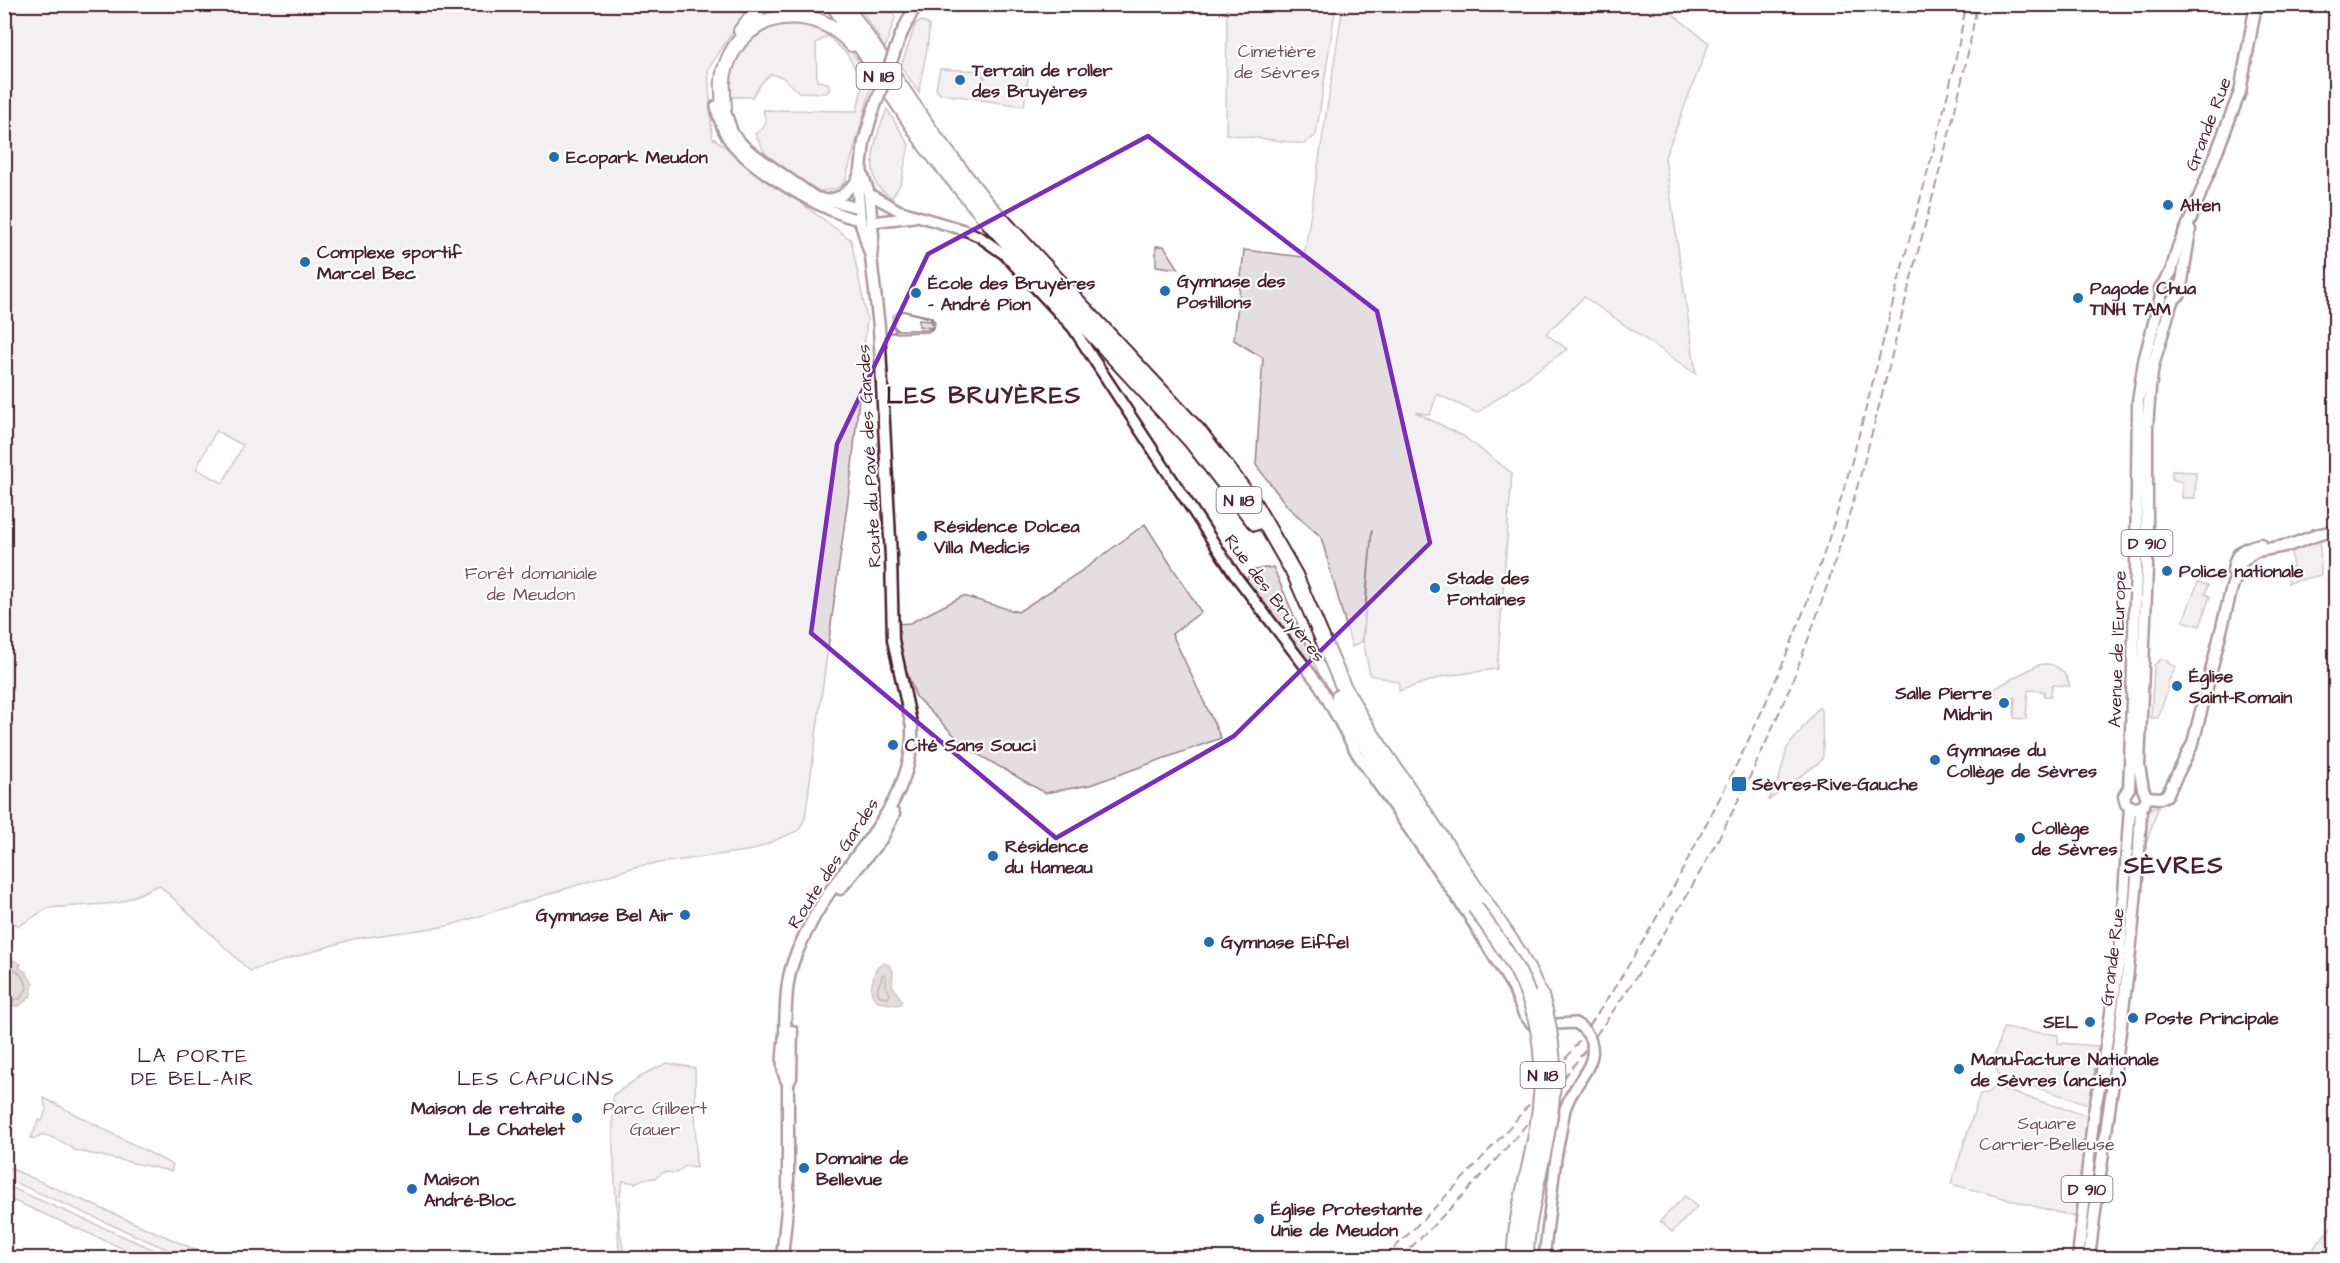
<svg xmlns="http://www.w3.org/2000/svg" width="2340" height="1263" font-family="'Architects Daughter',sans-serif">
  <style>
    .green { fill: #e5dee0; stroke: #987e86; stroke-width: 1.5; fill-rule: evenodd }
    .water { fill: #c1b3b6; stroke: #91787e; stroke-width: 1.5 }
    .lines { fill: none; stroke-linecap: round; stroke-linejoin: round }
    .shore { stroke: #7a5a63; stroke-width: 1.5 }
    .minor-casing { stroke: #4a1f2b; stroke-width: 14 }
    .major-casing { stroke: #4a1f2b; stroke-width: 15 }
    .highway-casing { stroke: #4a1f2b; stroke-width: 18 }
    .minor { stroke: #fff; stroke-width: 9 }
    .major { stroke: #fff; stroke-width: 10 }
    .highway { stroke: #fff; stroke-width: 14 }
    .rail { stroke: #4a1f2b; stroke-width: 2; stroke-dasharray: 9 4.5; stroke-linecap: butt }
    .minor-bridge-casing { stroke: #4a1f2b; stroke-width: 14; stroke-linecap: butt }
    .major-bridge-casing { stroke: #4a1f2b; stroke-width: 15; stroke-linecap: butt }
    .highway-bridge-casing { stroke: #4a1f2b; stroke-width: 18; stroke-linecap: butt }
    .minor-bridge { stroke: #fff; stroke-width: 9 }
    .major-bridge { stroke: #fff; stroke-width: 10 }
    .highway-bridge { stroke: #fff; stroke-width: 14 }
    .marked { fill: none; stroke: #7b2cbf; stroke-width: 4.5; stroke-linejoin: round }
    .poi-dot { fill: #1f6fb2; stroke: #fff; stroke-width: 2 }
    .labels { text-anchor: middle; stroke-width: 4.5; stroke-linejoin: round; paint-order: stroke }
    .shield { fill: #fff; stroke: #80626b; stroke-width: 1.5 }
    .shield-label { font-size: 16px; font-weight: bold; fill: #4a1f2b }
    .park-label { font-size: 18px; fill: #714f58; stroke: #fff }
    .poi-label { font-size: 18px; font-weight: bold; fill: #4a1f2b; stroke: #fff; text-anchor: start }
    .street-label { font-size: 18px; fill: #4a1f2b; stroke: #fff }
    .neighbourhood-label { font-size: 20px; letter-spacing: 1.5px; fill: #4a1f2b; stroke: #fff }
    .district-label { font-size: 24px; font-weight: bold; letter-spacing: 1.5px; fill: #4a1f2b; stroke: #fff }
  </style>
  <rect width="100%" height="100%" fill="#fff"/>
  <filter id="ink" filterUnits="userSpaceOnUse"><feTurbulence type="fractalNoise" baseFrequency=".0167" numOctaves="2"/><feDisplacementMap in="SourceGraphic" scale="12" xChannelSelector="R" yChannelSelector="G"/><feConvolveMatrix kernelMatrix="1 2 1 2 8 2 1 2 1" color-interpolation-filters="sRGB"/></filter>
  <g filter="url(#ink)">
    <g class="green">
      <polygon points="826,4 845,30 816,15 751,27 766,5"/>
      <path d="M5,5H751L708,69L712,137L851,240L867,319L851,476L805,818L799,830L753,850L638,866L448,926L353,939L250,971L159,885L119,903L48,908L19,926L5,918ZM216,431L243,445L223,483L196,469Z"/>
      <path d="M858,5C870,4 880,12 892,12L895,18L885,48Z"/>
      <polygon points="1227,5 1336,5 1316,135 1304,144 1226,134"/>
      <polygon points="1343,5 1661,5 1709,43 1665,157 1696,374 1584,297 1546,334 1567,349 1477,413 1437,394 1430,415 1415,412 1463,436 1512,473 1497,669 1445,676 1399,691 1399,682 1370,675 1363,641 1372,529 1362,641 1352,647 1321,537 1288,507 1256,465 1263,358 1234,340 1244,250 1304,257"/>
      <path d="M922,21L929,25C930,45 921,72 919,93L901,66L916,23Z"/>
      <path d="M782,22L820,26L846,44L873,81L845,182L836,189L819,191L767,156L755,134L763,128L766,121L763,110L857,111L863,82L847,54L828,36L816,43L817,81L828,83L830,89L827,93L799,92L782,77L771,74L762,82L752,97H729C729,89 729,81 730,73C733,46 759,29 782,22Z"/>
      <polygon points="940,69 984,71 979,99 940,94 936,89"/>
      <polygon points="986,71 1029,71 1024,106 981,100"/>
      <path d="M887,109L909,145L901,183L892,198C887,194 880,190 877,185C866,161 878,131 887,109Z"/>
      <polygon points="1156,246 1164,246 1179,269 1156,266"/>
      <path d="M900,310L931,317L935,322L934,328L928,332L890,333L896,331L892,326V316ZM903,311L930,318L933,323L932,327V321L919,320V326L932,328L927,330H898L894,326L893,317L898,312Z"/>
      <polygon points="2172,471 2196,472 2195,498 2182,498 2182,482 2172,479"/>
      <polygon points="1145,524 1201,612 1172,634 1221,738 1090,785 1045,793 967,748 916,697 900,653 897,624 910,623 963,596 1018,612 1083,570"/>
      <polygon points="2320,540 2321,575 2288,583 2289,568 2293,567 2291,550"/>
      <path d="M1273,567L1320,676L1247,582C1247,568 1262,569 1273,567Z"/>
      <polygon points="2198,582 2208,585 2205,594 2210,596 2200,626 2183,621"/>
      <polygon points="2161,659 2168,661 2168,663 2176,667 2168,682 2168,688 2166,688 2168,689 2158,718 2151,718 2154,665"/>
      <path d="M2045,664C2059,664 2066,673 2070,686L2052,685L2051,696H2044V691L2028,690L2026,719L2014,718L2015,698L1995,697V688L2038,665Z"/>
      <polygon points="1819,707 1822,713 1823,756 1821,761 1768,801 1779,779 1787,748"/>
      <polygon points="2159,805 2147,841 2144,841 2146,814 2151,808"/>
      <polygon points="2003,1028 2058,1035 2058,1043 2098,1046 2089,1104 1999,1076 1996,1068 1992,1064"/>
      <path d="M667,1063L695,1068L696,1168L685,1166L676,1173L664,1172L655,1178L643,1179L635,1183L623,1181C617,1201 618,1231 624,1251L619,1250L613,1148V1095L648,1072Z"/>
      <polygon points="1995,1087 2088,1116 2075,1217 1951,1184 1980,1094 1988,1093"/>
      <path d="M44,1098L173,1165L171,1171L74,1150C71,1145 48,1135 44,1135C39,1134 38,1137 35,1139L31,1138L39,1120L42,1121L46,1110Z"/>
      <polygon points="5,1166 205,1254 216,1258 187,1258 5,1178"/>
      <polygon points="5,1185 173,1258 145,1258 5,1197"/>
      <polygon points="1685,1196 1697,1207 1672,1232 1660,1221"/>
      <polygon points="2335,1222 2335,1258 2306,1258"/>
    </g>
    <g class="water">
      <polygon points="5,956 21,964 19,968 26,972 33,984 30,997 19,1006 5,1006"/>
      <path d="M884,963L889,965L893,971L892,985L902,1001L901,1004C894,1006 888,1004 881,1002C864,996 874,981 876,968Z"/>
    </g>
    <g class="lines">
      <g class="shore">
        <path d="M4,963C14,967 26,977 27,988L20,999L4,1001"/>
        <polygon points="883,974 886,976 886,986 890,994 888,998 879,995 877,990"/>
      </g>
      <defs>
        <g id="minor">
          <path d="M716,106C718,117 721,127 727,137C746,167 825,214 860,220"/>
          <polyline points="724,107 733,134 747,149 815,197 859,208"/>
          <polyline points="869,194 898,210 967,231 980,237 1004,254 1073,328 1235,575 1320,686 1357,754 1467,913 1513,988 1524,1015 1532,1024"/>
          <polyline points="827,200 841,196 857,181"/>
          <polyline points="872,222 914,217"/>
          <polyline points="1556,1024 1575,1023 1580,1026"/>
          <polyline points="1544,1258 1556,1158 1565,1109 1570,1097 1587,1069"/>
        </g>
        <g id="major">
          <polyline points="900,37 916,4"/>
          <polyline points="870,254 860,220 857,181 861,170 864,142 872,114"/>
          <polyline points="2172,301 2153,366 2150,388 2147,428 2147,569 2139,766 2143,789 2147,797 2144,804 2136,809 2126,804 2124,796 2129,788 2130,766 2136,567 2138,402 2144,361 2161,296 2160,288 2171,272 2178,247 2191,218 2240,92 2256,4"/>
          <polyline points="2172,301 2180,294 2190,230"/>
          <polyline points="2315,535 2336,531"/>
          <path d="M2233,571C2235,552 2242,548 2261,544"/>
          <polyline points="2147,797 2161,798 2167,795 2193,743 2232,587 2241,563 2250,555 2257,551 2290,545 2320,534"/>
          <polyline points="840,889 882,838 894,814"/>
          <path d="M788,1083C779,1070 784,1048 785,1033C786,1005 785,978 797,952C807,929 820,905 835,884C869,838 915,790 912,727L893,640L891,558L879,327L871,257L873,236L869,194L861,170"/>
          <polyline points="782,1258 788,1199 788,1083 791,1078 792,1031"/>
          <polyline points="2078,1258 2094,1112 2102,1073 2120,952 2130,807"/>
          <path d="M2089,1258C2107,1108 2136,959 2141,807"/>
        </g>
        <g id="highway">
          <polyline points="833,4 926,146 952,178 993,227 1191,441 1255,523"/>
          <polyline points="844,4 934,136 985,202 1201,434 1253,502 1295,575 1342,684 1362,720 1519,953 1541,996"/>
          <polyline points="741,31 762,4"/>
          <path d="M724,107C723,93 721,79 726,66C746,7 814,2 852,44"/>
          <path d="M1339,697C1376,771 1428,839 1475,907"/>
        </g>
      </defs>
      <use href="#minor" class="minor-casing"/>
      <use href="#major" class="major-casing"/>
      <use href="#highway" class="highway-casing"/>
      <use href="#minor" class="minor"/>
      <use href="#major" class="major"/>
      <use href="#highway" class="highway"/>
      <g class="rail">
        <path d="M1384,1258C1448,1196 1510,1131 1565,1060C1618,988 1663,910 1703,830C1745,751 1783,670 1813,585C1849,485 1872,382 1899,279C1922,188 1951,97 1966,4"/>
        <path d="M1400,1258C1451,1209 1500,1158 1544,1103C1650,973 1748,803 1806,645C1850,528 1879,407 1909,286C1933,192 1961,100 1977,4"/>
      </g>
      <defs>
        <path id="minor-bridge" d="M1580,1026C1594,1038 1596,1053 1587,1069"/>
        <polyline id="major-bridge" points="872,114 900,37"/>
        <g id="highway-bridge">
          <path d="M1475,907C1489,928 1506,949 1518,972C1548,1029 1546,1089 1533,1150C1526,1185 1514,1222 1515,1258"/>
          <path d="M1526,1258C1526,1228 1534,1198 1540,1168C1554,1105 1560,1059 1541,996"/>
        </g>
      </defs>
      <use href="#minor-bridge" class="minor-bridge-casing"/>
      <use href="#major-bridge" class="major-bridge-casing"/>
      <use href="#highway-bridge" class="highway-bridge-casing"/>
      <use href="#minor-bridge" class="minor-bridge"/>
      <use href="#major-bridge" class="major-bridge"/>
      <use href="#highway-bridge" class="highway-bridge"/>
    </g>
  </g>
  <path d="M0 0H2340V1263H0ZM1148,136L1377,311L1430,543L1234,736L1056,838L811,633L837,444L928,254Z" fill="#fff" fill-opacity=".55" fill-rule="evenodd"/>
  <path class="marked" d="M1148,136L1377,311L1430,543L1234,736L1056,838L811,633L837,444L928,254Z"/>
  <g class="poi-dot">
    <circle cx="960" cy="80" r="6"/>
    <circle cx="554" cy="157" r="6"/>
    <circle cx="2168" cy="205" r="6"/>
    <circle cx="305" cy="262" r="6"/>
    <circle cx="1165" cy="291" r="6"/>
    <circle cx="916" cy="293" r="6"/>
    <circle cx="2078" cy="298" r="6"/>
    <circle cx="922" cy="536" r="6"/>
    <circle cx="2167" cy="571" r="6"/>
    <circle cx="1435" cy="588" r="6"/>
    <circle cx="2177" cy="686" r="6"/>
    <circle cx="2004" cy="703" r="6"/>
    <circle cx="893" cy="745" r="6"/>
    <circle cx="1935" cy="760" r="6"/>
    <rect x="1731" y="776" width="16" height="16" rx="3"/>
    <circle cx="2020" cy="838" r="6"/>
    <circle cx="993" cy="856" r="6"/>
    <circle cx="685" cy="915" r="6"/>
    <circle cx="1209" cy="942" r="6"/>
    <circle cx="2133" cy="1018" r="6"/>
    <circle cx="2090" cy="1022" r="6"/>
    <circle cx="1959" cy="1069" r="6"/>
    <circle cx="577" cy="1118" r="6"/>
    <circle cx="804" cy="1168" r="6"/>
    <circle cx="412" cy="1189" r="6"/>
    <circle cx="1259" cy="1219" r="6"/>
  </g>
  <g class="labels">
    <g class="shield">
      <rect x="856.5" y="63" width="45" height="26" rx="4.5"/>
      <rect x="1216.5" y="487" width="45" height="26" rx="4.5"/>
      <rect x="2121.5" y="530" width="51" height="26" rx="4.5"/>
      <rect x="1520.5" y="1062" width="45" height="26" rx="4.5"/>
      <rect x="2061.5" y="1176" width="51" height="26" rx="4.5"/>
    </g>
    <g class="shield-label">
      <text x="879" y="82">N 118</text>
      <text x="1239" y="506">N 118</text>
      <text x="2147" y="549">D 910</text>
      <text x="1543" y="1081">N 118</text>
      <text x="2087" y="1195">D 910</text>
    </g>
    <g class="park-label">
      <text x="1277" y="57">Cimetière<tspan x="1277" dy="21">de Sèvres</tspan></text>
      <text x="531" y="579">Forêt domaniale<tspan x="531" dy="21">de Meudon</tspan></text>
      <text x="655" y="1114">Parc Gilbert<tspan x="655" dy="21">Gauer</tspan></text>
      <text x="2047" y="1129">Square<tspan x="2047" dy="21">Carrier-Belleuse</tspan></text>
    </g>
    <g class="poi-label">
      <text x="972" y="76">Terrain de roller<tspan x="972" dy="21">des Bruyères</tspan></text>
      <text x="566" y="163">Ecopark Meudon</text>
      <text x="2180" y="211">Alten</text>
      <text x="317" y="258">Complexe sportif<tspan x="317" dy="21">Marcel Bec</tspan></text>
      <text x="1177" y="287">Gymnase des<tspan x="1177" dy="21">Postillons</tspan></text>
      <text x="928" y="289">École des Bruyères<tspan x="928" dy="21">- André Pion</tspan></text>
      <text x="2090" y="294">Pagode Chua<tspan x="2090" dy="21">TINH TAM</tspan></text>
      <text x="934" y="532">Résidence Dolcea<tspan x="934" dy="21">Villa Medicis</tspan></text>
      <text x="2179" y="577">Police nationale</text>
      <text x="1447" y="584">Stade des<tspan x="1447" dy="21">Fontaines</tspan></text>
      <text x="2189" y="682">Église<tspan x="2189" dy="21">Saint-Romain</tspan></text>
      <text x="1992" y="699" text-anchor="end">Salle Pierre<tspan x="1992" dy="21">Midrin</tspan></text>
      <text x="905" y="751">Cité Sans Souci</text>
      <text x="1947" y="756">Gymnase du<tspan x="1947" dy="21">Collège de Sèvres</tspan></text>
      <text x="1752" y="790">Sèvres-Rive-Gauche</text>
      <text x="2032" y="834">Collège<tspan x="2032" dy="21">de Sèvres</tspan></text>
      <text x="1005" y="852">Résidence<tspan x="1005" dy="21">du Hameau</tspan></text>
      <text x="673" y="921" text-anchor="end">Gymnase Bel Air</text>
      <text x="1221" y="948">Gymnase Eiffel</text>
      <text x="2145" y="1024">Poste Principale</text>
      <text x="2078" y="1028" text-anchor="end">SEL</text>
      <text x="1971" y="1065">Manufacture Nationale<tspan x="1971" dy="21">de Sèvres (ancien)</tspan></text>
      <text x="565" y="1114" text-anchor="end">Maison de retraite<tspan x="565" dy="21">Le Chatelet</tspan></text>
      <text x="816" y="1164">Domaine de<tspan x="816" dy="21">Bellevue</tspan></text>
      <text x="424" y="1185">Maison<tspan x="424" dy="21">André-Bloc</tspan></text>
      <text x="1271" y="1215">Église Protestante<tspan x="1271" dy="21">Unie de Meudon</tspan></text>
    </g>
    <g class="street-label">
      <text transform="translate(2208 124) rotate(-69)" y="6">Grande Rue</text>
      <text transform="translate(869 456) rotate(-93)" y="6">Route du Pavé des Gardes</text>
      <text transform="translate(1275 598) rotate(53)" y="6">Rue des Bruyères</text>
      <text transform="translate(2117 649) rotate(-88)" y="6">Avenue de l'Europe</text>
      <text transform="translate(833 863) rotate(-57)" y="6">Route des Gardes</text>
      <text transform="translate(2112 957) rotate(-83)" y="6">Grande Rue</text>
    </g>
    <g class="neighbourhood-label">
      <text x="193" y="1062">LA PORTE<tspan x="193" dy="23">DE BEL-AIR</tspan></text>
      <text x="536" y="1085">LES CAPUCINS</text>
    </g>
    <g class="district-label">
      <text x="984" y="403">LES BRUYÈRES</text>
      <text x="2174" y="873">SÈVRES</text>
    </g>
  </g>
  <rect width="2340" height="1263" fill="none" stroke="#fff" stroke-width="24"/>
  <rect x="12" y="12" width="2316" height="1239" fill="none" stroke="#4a1f2b" stroke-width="2" filter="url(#ink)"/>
</svg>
